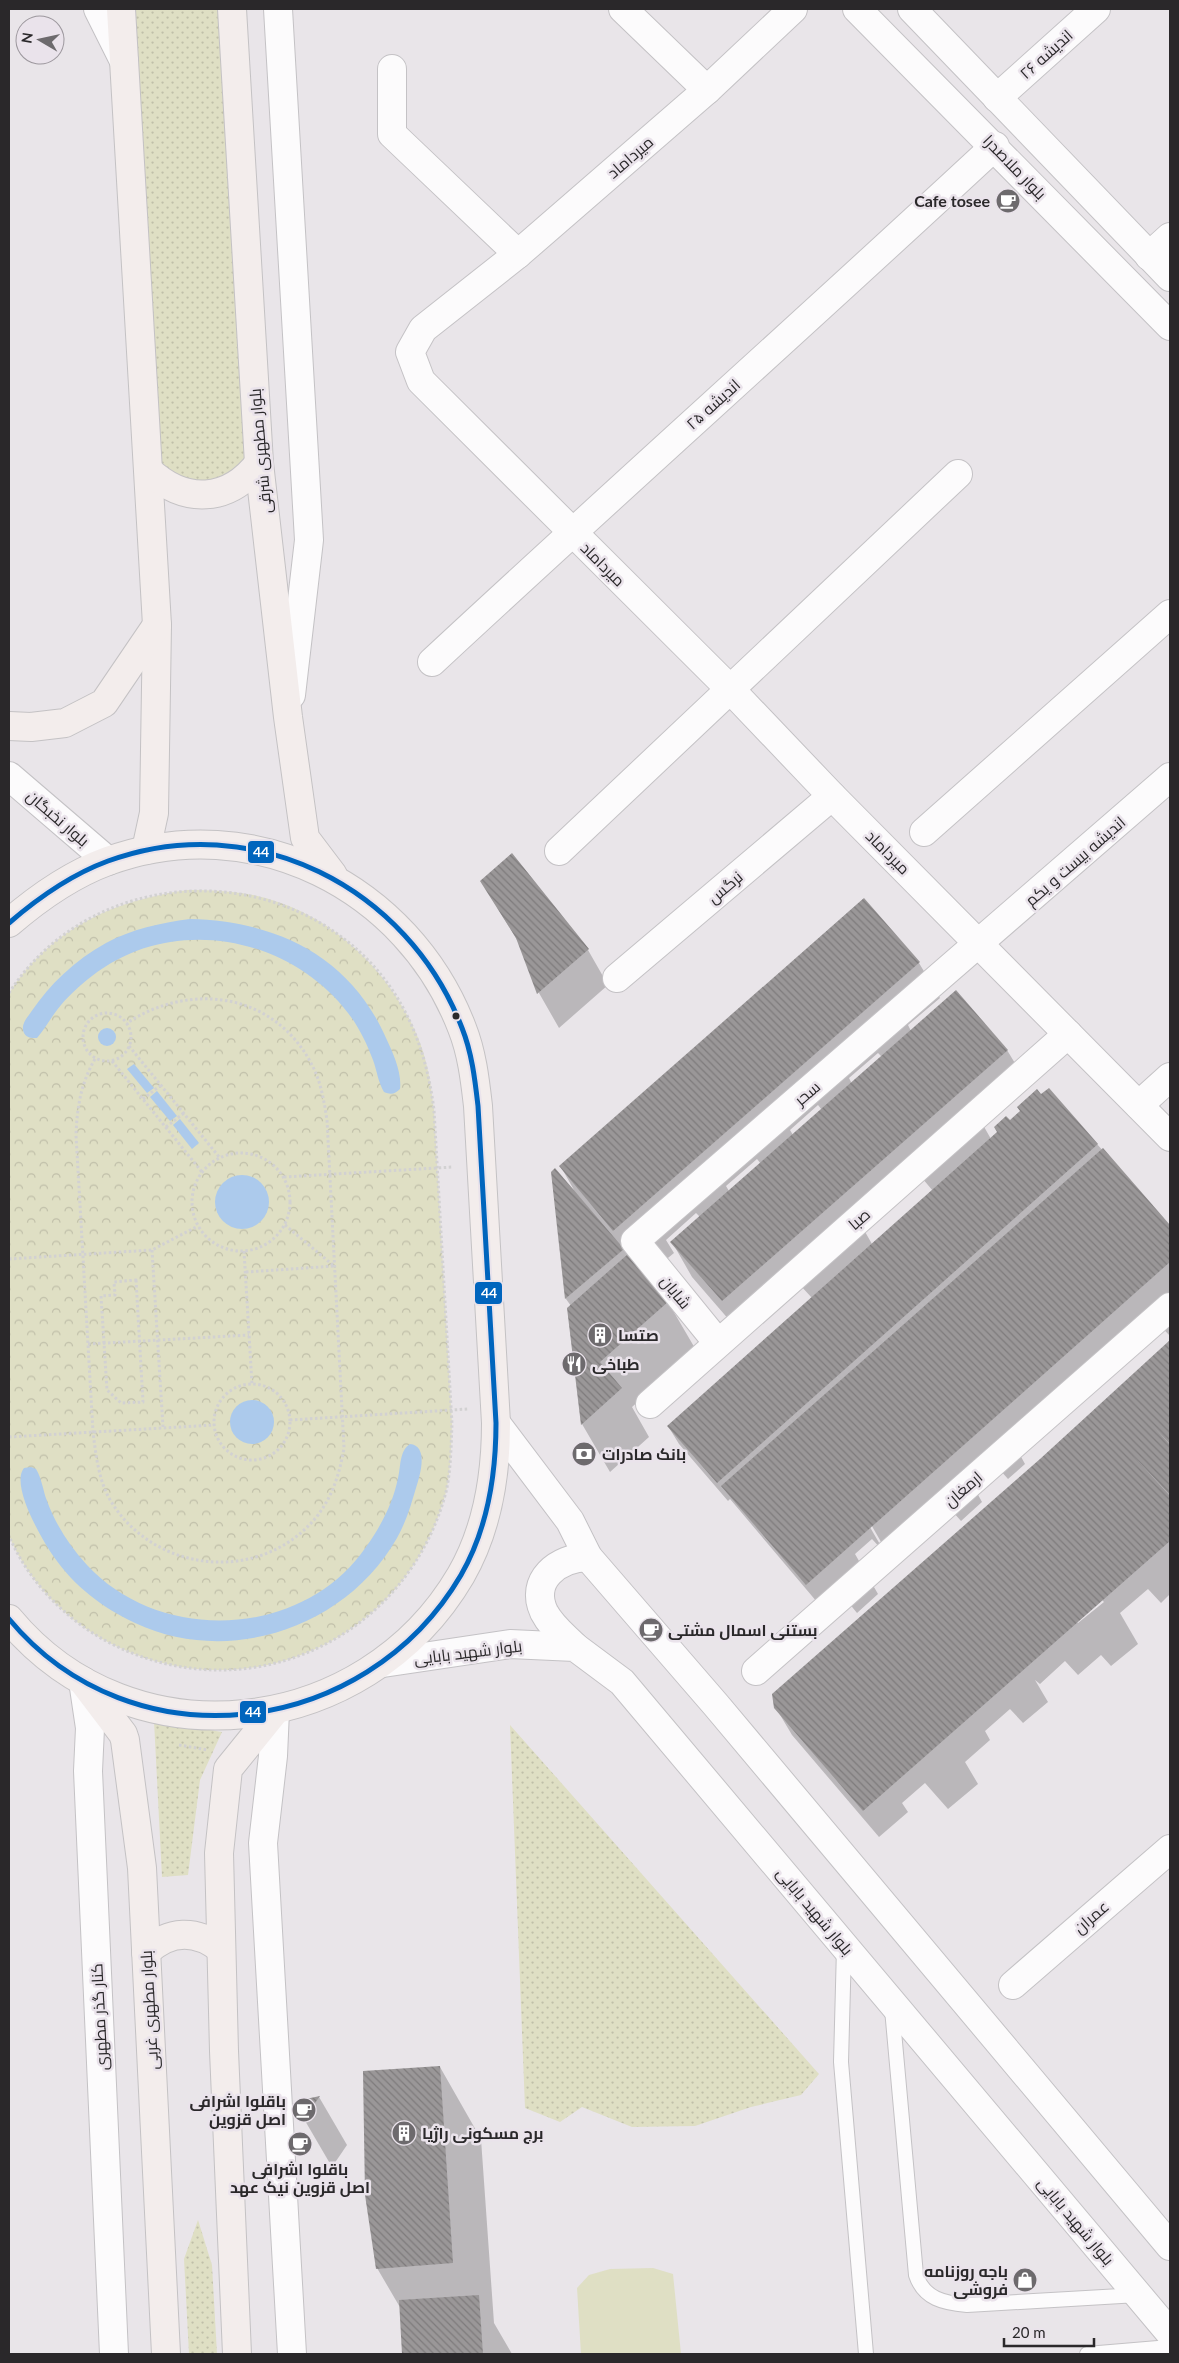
<svg xmlns="http://www.w3.org/2000/svg" width="1179" height="2363" font-family="Lato,Cairo,sans-serif">
  <style>
    .grass { fill: url(#grass-dots) }
    .park { fill: url(#park-crowns) }
    .garden { fill: #dfdfc4 }
    .water { fill: #accaec }
    .shadow { fill: #0003; fill-rule: evenodd }
    .building { fill: url(#building-back-hatch) }
    .lines { fill: none; stroke-linecap: round; stroke-linejoin: round }
    .service-casing { stroke: #c4c2c5; stroke-width: 16 }
    .minor-casing { stroke: #c4c2c5; stroke-width: 30 }
    .tertiary-casing { stroke: #c4c2c5; stroke-width: 30 }
    .secondary-casing { stroke: #c4c2c5; stroke-width: 30 }
    .primary-casing { stroke: #c4c2c4; stroke-width: 30 }
    .path { stroke: #d2d1d2; stroke-width: 3; stroke-dasharray: 2.5 2.5; stroke-linecap: butt }
    .service { stroke: #fcfbfc; stroke-width: 14 }
    .minor { stroke: #fcfbfc; stroke-width: 28 }
    .tertiary { stroke: #fcfbfc; stroke-width: 28 }
    .secondary { stroke: #fcfbfc; stroke-width: 28 }
    .primary { stroke: #f3edec; stroke-width: 28 }
    .bus-1-casing { stroke: #eae3eb; stroke-width: 9 }
    .bus-1 { stroke: #0065bd; stroke-width: 5 }
    .bus-dot { fill: #2a282a; stroke: #eae3eb; stroke-width: 2 }
    .labels { text-anchor: middle; stroke-width: 5; stroke-linejoin: round; paint-order: stroke }
    .street-label { font-size: 16px; fill: #2a282a; stroke: #eae3eb }
    .poi-label { font-size: 16px; font-weight: bold; fill: #2a282a; stroke: #eae3eb; text-anchor: start }
    .line-badge { stroke: #eae3eb; stroke-width: 2 }
    .badge-label { font-size: 14px; text-anchor: middle; font-weight: bold; fill: #fff }
  </style>
  <defs>
    <pattern id="grass-dots" width="8" height="8" patternUnits="userSpaceOnUse" patternTransform="scale(1.25)"><rect width="8" height="8" fill="#dfdfc4"/><path d="M2 2h.1M6 6h.1" fill="none" stroke="#c0bfa9" stroke-width="1.8" stroke-linecap="round"/></pattern>
    <pattern id="park-crowns" width="20" height="18" patternUnits="userSpaceOnUse" patternTransform="scale(1.25)"><rect width="20" height="18" fill="#dfdfc4"/><path d="M2 6a3 3 0 1 1 6 0M12 15a3 3 0 1 1 6 0" fill="none" stroke="#c0bfa9"/></pattern>
    <pattern id="building-back-hatch" width="6" height="6" patternUnits="userSpaceOnUse" patternTransform="scale(1.25)"><rect width="6" height="6" fill="#9a9798"/><path d="M-1 5l2 2M0 0l6 6M5-1l2 2" fill="none" stroke="#7e7b7c"/></pattern>
  </defs>
  <rect width="100%" height="100%" fill="#e9e5e9"/>
  <g class="grass">
    <polygon points="121,9 232,9 259,463 237,486 160,482"/>
    <polygon points="154,1721 222,1732 200,1780 188,1875 162,1877"/>
    <polygon points="510,1725 819,2074 801,2095 751,2107 695,2126 632,2127 582,2107 560,2122 525,2108"/>
    <polygon points="198,2220 212,2265 217,2354 189,2354 184,2259"/>
  </g>
  <path class="park" d="M188,890C210,890 231,891 253,895C330,911 392,971 420,1043C428,1064 431,1087 434,1110L452,1424C451,1446 451,1470 446,1492C408,1636 254,1711 118,1647C71,1625 30,1585 9,1536V993C51,928 114,900 188,890Z"/>
  <polygon class="garden" points="653,2268 673,2274 681,2354 581,2354 577,2288 589,2275 610,2269"/>
  <g class="water">
    <path d="M190,919C276,921 350,956 386,1038C393,1053 402,1072 400,1089C395,1094 391,1095 384,1092C378,1082 377,1071 373,1060C367,1044 359,1027 348,1013C289,936 172,913 92,976C79,986 67,997 57,1010C50,1019 45,1029 37,1038C31,1038 27,1038 24,1033C20,1025 27,1018 31,1012C50,984 75,960 106,943C132,929 160,923 190,919Z"/>
    <circle cx="107" cy="1037" r="9"/>
    <polygon points="134,1064 154,1088 147,1093 127,1069"/>
    <polygon points="157,1091 177,1116 170,1121 150,1097"/>
    <polygon points="180,1119 199,1143 192,1149 173,1125"/>
    <circle cx="242" cy="1202" r="27"/>
    <circle cx="252" cy="1422" r="22"/>
    <path d="M410,1444C429,1446 420,1475 416,1488C411,1505 406,1522 397,1538C346,1628 229,1667 135,1623C103,1608 74,1586 54,1557C42,1540 10,1485 24,1468L31,1467L36,1469C42,1479 43,1491 47,1501C56,1525 70,1547 87,1565C161,1645 304,1638 366,1547C381,1526 393,1503 398,1478C401,1467 399,1451 410,1444Z"/>
  </g>
  <g class="shadow">
    <polygon points="512,854 588,950 608,985 559,1028 539,993 520,945 482,882"/>
    <path d="M863,899L919,963L940,998L908,1025L911,1031L1007,1050L1028,1085L983,1125L991,1139L1010,1122L1097,1144L1170,1226V1336L1146,1311L1013,1442L1025,1464L1008,1479L985,1453L965,1471L982,1502L961,1521L938,1495L892,1561L869,1521L867,1522L885,1553L872,1539L855,1554L878,1594L857,1613L835,1586L817,1602L730,1499L728,1501L679,1444L668,1426L812,1298L800,1285L743,1336L692,1277L672,1242L700,1217L696,1213L666,1240L674,1253L646,1276L668,1302L696,1350L632,1407L649,1437L610,1472L582,1424L568,1308L571,1306L566,1299L552,1172L574,1190L561,1167ZM878,1053L882,1057L852,1084L849,1078ZM818,1105L822,1110L793,1135L790,1130ZM757,1159L761,1164L729,1191L726,1186ZM922,1178L933,1191L872,1244L864,1230Z"/>
    <path d="M1170,1342V1594L1161,1603L1148,1589L1120,1613L1138,1644L1111,1666L1101,1655L1078,1675L1065,1661L1040,1684L1035,1680L1048,1702L1023,1723L1010,1709L985,1731L990,1740L965,1762L978,1784L948,1809L925,1783L902,1803L908,1812L879,1837L792,1735L776,1708L1041,1459ZM1102,1600L1104,1602L1078,1623L1077,1622Z"/>
    <polygon points="440,2067 481,2139 494,2323 512,2354 404,2354 401,2309 377,2268"/>
    <polygon points="319,2097 347,2145 332,2167 304,2119 297,2102"/>
  </g>
  <g class="building">
    <polygon points="512,853 589,949 537,994 516,938 480,881"/>
    <polygon points="864,898 920,962 613,1231 559,1166"/>
    <polygon points="956,990 1008,1050 722,1301 670,1242"/>
    <polygon points="1049,1088 1098,1144 717,1483 667,1426 997,1132 994,1127 1006,1116 1010,1120 1020,1111 1017,1107 1037,1089 1041,1094"/>
    <polygon points="1103,1148 1170,1225 1170,1262 806,1585 721,1486"/>
    <polygon points="555,1168 624,1249 565,1299 551,1172"/>
    <polygon points="628,1254 669,1301 600,1362 622,1388 581,1425 567,1308"/>
    <polygon points="1170,1340 1170,1444 1154,1427 1170,1445 1170,1495 1128,1450 1170,1496 1170,1541 863,1811 774,1708 772,1694 1040,1459"/>
    <polygon points="440,2066 453,2263 376,2269 365,2195 363,2071"/>
    <polygon points="320,2096 303,2120 296,2101"/>
    <polygon points="479,2295 483,2354 402,2354 399,2300"/>
  </g>
  <g class="lines">
    <defs>
      <g id="service">
        <polyline points="844,1948 841,2062 866,2354"/>
        <path d="M892,2009L916,2275C924,2299 944,2303 967,2305L1138,2295"/>
        <polyline points="1087,2354 1170,2347"/>
      </g>
      <g id="minor">
        <polyline points="623,9 707,90"/>
        <polyline points="793,9 707,90 518,254 423,329 410,352 421,381 730,689 832,796 1170,1137"/>
        <polyline points="392,69 392,134 518,254"/>
        <polyline points="997,98 1096,9"/>
        <polyline points="1149,256 1170,237"/>
        <path d="M432,662C618,489 808,320 995,146"/>
        <polyline points="924,832 1170,614"/>
        <polyline points="559,851 958,474"/>
        <polyline points="617,978 832,796"/>
        <polyline points="1139,1105 1170,1077"/>
        <polyline points="718,1343 635,1241 1170,777"/>
        <polyline points="650,1404 1068,1034"/>
        <polyline points="756,1671 1170,1307"/>
        <polyline points="1013,1985 1170,1849"/>
      </g>
      <g id="tertiary">
        <polyline points="98,9 124,61"/>
        <polyline points="278,9 309,540 291,695"/>
        <polyline points="857,9 1170,326"/>
        <polyline points="912,9 1170,277"/>
        <polyline points="83,1681 90,1728 88,1771 114,2354"/>
        <polyline points="275,1711 273,1756 263,1843 292,2354"/>
      </g>
      <g id="secondary">
        <polyline points="9,776 108,861"/>
        <polyline points="496,1423 570,1521 588,1557 716,1705 1170,2246"/>
        <path d="M575,1647C564,1636 551,1626 544,1612C529,1580 558,1558 588,1557"/>
        <polyline points="383,1663 510,1644 575,1647 622,1682 1170,2333"/>
      </g>
      <g id="primary">
        <polyline points="121,9 157,625 154,813 146,850"/>
        <polyline points="232,9 259,463 288,717 305,838 333,875"/>
        <path d="M149,471C185,504 228,503 259,463"/>
        <polyline points="9,726 31,727 65,723 104,703 157,625"/>
        <path d="M9,923C39,897 70,875 108,861C253,808 408,887 462,1028C472,1053 475,1080 478,1106L496,1423C496,1476 488,1528 461,1575C365,1739 132,1767 9,1619"/>
        <polyline points="85,1684 123,1734 125,1740 142,1868 166,2354"/>
        <path d="M146,1952C169,1930 196,1929 221,1949"/>
        <polyline points="237,2354 224,2051 219,1853 228,1769 275,1711"/>
      </g>
    </defs>
    <use href="#service" class="service-casing"/>
    <use href="#minor" class="minor-casing"/>
    <use href="#tertiary" class="tertiary-casing"/>
    <use href="#secondary" class="secondary-casing"/>
    <use href="#primary" class="primary-casing"/>
    <g class="path">
      <path d="M9,993C88,870 267,857 368,960C408,1001 427,1054 434,1110L452,1424C451,1446 451,1470 446,1492C408,1636 254,1711 118,1647C71,1625 30,1585 9,1536"/>
      <circle cx="107" cy="1037" r="24"/>
      <polyline points="129,1046 220,1158"/>
      <path d="M95,1059C81,1083 77,1107 76,1135L93,1432C96,1455 98,1477 109,1498C153,1575 263,1585 318,1515C333,1495 340,1472 344,1448L327,1120C324,1101 321,1082 312,1065C275,993 191,981 127,1023"/>
      <polyline points="112,1061 202,1172"/>
      <polyline points="143,1099 161,1085"/>
      <polyline points="166,1127 184,1113"/>
      <circle cx="241" cy="1202" r="49"/>
      <polyline points="284,1177 453,1167"/>
      <polyline points="285,1225 334,1266"/>
      <polyline points="152,1250 163,1427"/>
      <polyline points="244,1251 252,1384"/>
      <polyline points="9,1259 152,1250 198,1226"/>
      <polyline points="246,1272 335,1266"/>
      <polygon points="136,1280 143,1402 121,1403 107,1390 101,1296 115,1295 114,1282"/>
      <polyline points="88,1344 249,1335"/>
      <circle cx="252" cy="1422" r="38"/>
      <polyline points="290,1420 468,1409"/>
      <polyline points="9,1437 214,1425"/>
      <polyline points="179,1745 208,1750"/>
    </g>
    <use href="#service" class="service"/>
    <use href="#minor" class="minor"/>
    <use href="#tertiary" class="tertiary"/>
    <use href="#secondary" class="secondary"/>
    <use href="#primary" class="primary"/>
    <defs>
      <path id="bus-1" d="M9,923C39,897 70,875 108,861C253,808 408,887 462,1028C472,1053 475,1080 478,1106L496,1423C496,1476 488,1528 461,1575C365,1739 132,1767 9,1619"/>
    </defs>
    <use href="#bus-1" class="bus-1-casing"/>
    <use href="#bus-1" class="bus-1"/>
  </g>
  <defs>
    <symbol id="cafe-disc" viewBox="-11 -11 22 22"><circle r="9.5" fill="#6d6a6d" stroke="#eae3eb"/><path d="M-5.5-4.5H6V0H3Q3 3.5 0 3.5H-2.5Q-5.5 3.5-5.5 0ZM3-3.2v2h1.7v-2ZM-6 4.5H4V6H-6Z" fill="#fff"/></symbol>
    <symbol id="building-disc" viewBox="-11 -11 22 22"><circle r="9.5" fill="#6d6a6d" stroke="#eae3eb"/><path d="M-4-6H4V6H1V3H-1V6H-4ZM-2.5-4.3h1.7v1.8h-1.7ZM.8-4.3h1.7v1.8H.8ZM-2.5-1h1.7V.8h-1.7ZM.8-1h1.7V.8H.8Z" fill="#fff"/></symbol>
    <symbol id="restaurant-disc" viewBox="-11 -11 22 22"><circle r="9.5" fill="#6d6a6d" stroke="#eae3eb"/><path d="M-5-6h1v4h1v-4h1v4h1v-4h1v5L-1.5 .5V6h-2V.5L-5-1ZM5-6V6H3V1.5H1.5Q1.5-4 5-6Z" fill="#fff"/></symbol>
    <symbol id="bank-disc" viewBox="-11 -11 22 22"><circle r="9.5" fill="#6d6a6d" stroke="#eae3eb"/><path d="M-6-4H6V4H-6ZM0-2.3a2.3 2.3 0 1 0 0 4.6a2.3 2.3 0 1 0 0-4.6Z" fill="#fff"/></symbol>
    <symbol id="shop-disc" viewBox="-11 -11 22 22"><circle r="9.5" fill="#6d6a6d" stroke="#eae3eb"/><path d="M-5-2.5h2.3a2.7 3.5 0 0 1 5.4 0H5L5.5 6h-11ZM-1.5-2.5h3a1.5 2.3 0 0 0-3 0Z" fill="#fff"/></symbol>
  </defs>
  <g fill-rule="evenodd">
    <use href="#cafe-disc" x="994" y="187" width="28" height="28"/>
    <use href="#building-disc" x="586" y="1321" width="28" height="28"/>
    <use href="#restaurant-disc" x="560" y="1350" width="28" height="28"/>
    <use href="#bank-disc" x="570" y="1440" width="28" height="28"/>
    <use href="#cafe-disc" x="637" y="1616" width="28" height="28"/>
    <use href="#cafe-disc" x="290" y="2096" width="28" height="28"/>
    <use href="#building-disc" x="390" y="2119" width="28" height="28"/>
    <use href="#cafe-disc" x="286" y="2130" width="28" height="28"/>
    <use href="#shop-disc" x="1011" y="2266" width="28" height="28"/>
  </g>
  <circle class="bus-dot" cx="456" cy="1016" r="4.5"/>
  <g class="labels">
    <g class="street-label">
      <text transform="translate(1046 54) rotate(-42)" y="6">اندیشه ۲۶</text>
      <text transform="translate(630 157) rotate(-41)" y="6">میرداماد</text>
      <text transform="translate(1015 167) rotate(46)" y="6">بلوار ملاصدرا</text>
      <text transform="translate(713 404) rotate(-42)" y="6">اندیشه ۲۵</text>
      <text transform="translate(260 451) rotate(-95)" y="6">بلوار مطهری شرقی</text>
      <text transform="translate(603 564) rotate(45)" y="6">میرداماد</text>
      <text transform="translate(58 818) rotate(41)" y="6">بلوار نخبگان</text>
      <text transform="translate(888 852) rotate(45)" y="6">میرداماد</text>
      <text transform="translate(1075 861) rotate(-41)" y="6">اندیشه بیست و یکم</text>
      <text transform="translate(725 887) rotate(-40)" y="6">نرگس</text>
      <text transform="translate(807 1093) rotate(-41)" y="6">سحر</text>
      <text transform="translate(859 1219) rotate(-41)" y="6">صبا</text>
      <text transform="translate(676 1292) rotate(51)" y="6">شایان</text>
      <text transform="translate(963 1489) rotate(-41)" y="6">ارمغان</text>
      <text transform="translate(468 1652) rotate(-7)" y="6">بلوار شهید بابایی</text>
      <text transform="translate(815 1911) rotate(50)" y="6">بلوار شهید بابایی</text>
      <text transform="translate(1091 1917) rotate(-41)" y="6">عمران</text>
      <text transform="translate(149 2010) rotate(-93)" y="6">بلوار مطهری غربی</text>
      <text transform="translate(99 2017) rotate(-93)" y="6">کنار گذر مطهری</text>
      <text transform="translate(1076 2221) rotate(50)" y="6">بلوار شهید بابایی</text>
    </g>
    <g class="poi-label">
      <text x="990" y="207" text-anchor="end">Cafe tosee</text>
      <text x="618" y="1341">صتسا</text>
      <text x="592" y="1370">طباخی</text>
      <text x="602" y="1460">بانک صادرات</text>
      <text x="668" y="1636">بستنی اسمال مشتی</text>
      <text x="286" y="2107" text-anchor="end">باقلوا اشرافی<tspan x="286" dy="18">اصل قزوین</tspan></text>
      <text x="422" y="2139">برج مسکونی راژیا</text>
      <text x="300" y="2175" text-anchor="middle">باقلوا اشرافی<tspan x="300" dy="18">اصل قزوین نیک عهد</tspan></text>
      <text x="1008" y="2277" text-anchor="end">باجه روزنامه<tspan x="1008" dy="18">فروشی</tspan></text>
    </g>
  </g>
  <g class="line-badge">
    <rect x="247" y="840" width="28" height="24" rx="5" fill="#0065bd"/>
    <rect x="474" y="1281" width="29" height="24" rx="5" fill="#0065bd"/>
    <rect x="239" y="1700" width="28" height="24" rx="5" fill="#0065bd"/>
  </g>
  <g class="badge-label">
    <text x="261" y="857">44</text>
    <text x="489" y="1298">44</text>
    <text x="253" y="1717">44</text>
  </g>
  <rect width="1179" height="2363" fill="none" stroke="#2a282a" stroke-width="20"/>
  <g transform="translate(40 40) rotate(279)"><circle r="24" fill="#eae3eb" stroke="#9d989e"/>
  <path d="M0-4L9 19L0 12L-9 19Z" fill="#6d6a6d"/>
  <text y="-8" font-size="14" font-weight="bold" text-anchor="middle" fill="#2a282a">N</text>
  </g>
  <path d="M1004 2338v8h90v-8" fill="none" stroke="#2a282a" stroke-width="2.5"/>
  <text x="1012" y="2338" font-size="15" fill="#2a282a" stroke="#eae3eb" stroke-width="4" paint-order="stroke">20 m</text>
</svg>
